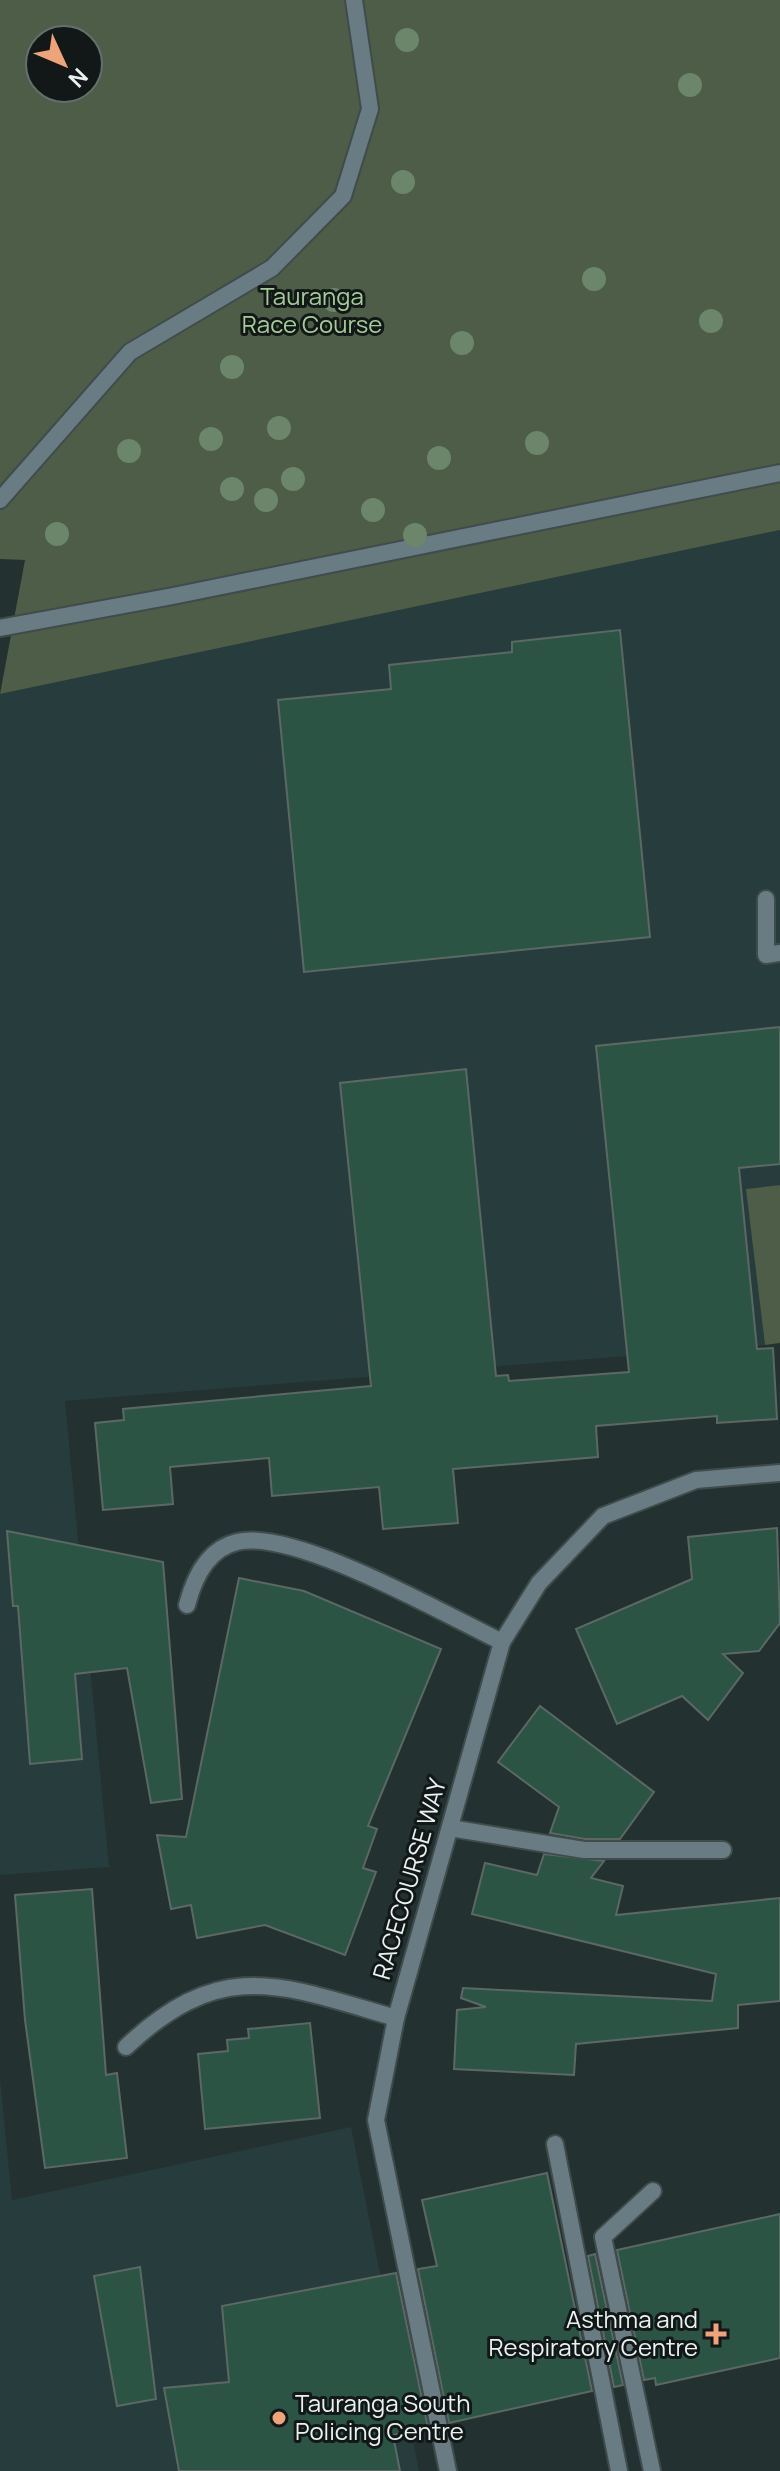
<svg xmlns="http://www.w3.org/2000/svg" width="780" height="2471" font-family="Manrope,sans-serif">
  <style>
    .built { fill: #273c3c }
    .green { fill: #4d5d47; fill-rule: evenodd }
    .building { fill: #2b5445; stroke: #5c6863; stroke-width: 2 }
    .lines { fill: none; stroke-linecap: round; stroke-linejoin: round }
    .service-casing { stroke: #404c4c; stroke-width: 20 }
    .minor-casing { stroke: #404c4c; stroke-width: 20 }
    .service { stroke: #697b83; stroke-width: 16 }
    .minor { stroke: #697b83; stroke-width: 16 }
    .tree { fill: #6b866a }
    .poi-dot { fill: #f0a378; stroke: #121717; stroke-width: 3 }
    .labels { text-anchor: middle; stroke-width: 6; stroke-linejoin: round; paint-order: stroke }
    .park-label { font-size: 24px; fill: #a5cc98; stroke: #121717 }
    .street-label { font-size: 24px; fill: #e9f1f1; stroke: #121717 }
    .poi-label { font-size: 24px; fill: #e9f1f1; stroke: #121717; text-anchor: end }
  </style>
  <rect width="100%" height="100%" fill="#243131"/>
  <g class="built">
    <polygon points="780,530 780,1185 747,1189 765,1345 65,1401 109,1867 0,1875 0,694"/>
    <polygon points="0,2079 12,2200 351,2127 419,2471 0,2471"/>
  </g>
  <g class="green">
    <path d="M0,0H780V530L0,694L25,560L0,559ZM40,40H88V88H40Z"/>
    <polygon points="780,1185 780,1343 765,1345 746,1189"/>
  </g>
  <g class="building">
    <polygon points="620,630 650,937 304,972 278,700 391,689 389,665 512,652 512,642"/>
    <polygon points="780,1027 780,1164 739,1168 757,1349 773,1348 777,1419 717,1423 717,1416 596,1426 598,1457 453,1469 458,1523 383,1529 379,1487 272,1496 269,1458 170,1467 173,1504 103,1510 95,1423 124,1420 123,1409 371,1386 340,1083 466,1069 496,1376 508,1375 509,1381 629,1372 596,1046"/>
    <polygon points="777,1528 780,1623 759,1651 723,1654 743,1673 708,1720 682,1696 617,1724 576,1629 692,1579 688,1537"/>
    <polygon points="7,1531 163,1562 182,1799 151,1803 127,1668 75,1674 82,1759 30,1764 18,1606 13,1606"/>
    <polygon points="239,1578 304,1591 441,1649 368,1826 377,1829 363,1868 376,1872 345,1955 265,1925 197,1938 191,1905 171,1909 157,1835 186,1837"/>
    <polygon points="540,1706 654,1792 620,1839 585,1839 550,1833 559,1807 498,1762"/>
    <polygon points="544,1854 604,1861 591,1878 623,1886 616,1915 780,1898 780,2001 738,2005 738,2028 576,2044 574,2075 454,2069 457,2010 486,2007 461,1998 463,1988 712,2001 716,1974 472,1914 485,1863 537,1875"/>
    <polygon points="92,1889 106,2075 117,2073 127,2158 45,2168 25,2020 15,1895"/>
    <polygon points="310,2023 320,2118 205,2129 198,2054 228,2051 227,2040 249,2038 248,2029"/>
    <polygon points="547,2173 592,2391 449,2423 418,2269 437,2266 422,2200"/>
    <polygon points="780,2214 780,2358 656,2385 655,2378 644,2380 617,2250"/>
    <polygon points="595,2254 623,2385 614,2387 588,2256"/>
    <polygon points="140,2267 156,2399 117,2406 94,2276"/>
    <polygon points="396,2273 428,2428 393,2435 400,2471 179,2471 164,2388 229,2382 222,2306"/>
  </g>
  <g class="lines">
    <defs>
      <g id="service">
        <polyline points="0,500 130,352 272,268 343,196 370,109 354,0"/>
        <polyline points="0,628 173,596 780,473"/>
        <polyline points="766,899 766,955 780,953"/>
        <path d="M187,1605C194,1578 207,1549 237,1542C294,1528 446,1615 502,1642"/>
        <polyline points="450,1828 584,1850 723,1850"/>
        <path d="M126,2047C222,1956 282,1985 396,2018"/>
        <polyline points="555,2144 619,2471"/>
        <polyline points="652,2471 603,2237 653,2191"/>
      </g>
      <polyline id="minor" points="448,2471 376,2120 396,2018 502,1642 539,1583 603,1516 696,1480 780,1473"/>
    </defs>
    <use href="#service" class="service-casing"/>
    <use href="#minor" class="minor-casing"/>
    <use href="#service" class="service"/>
    <use href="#minor" class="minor"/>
  </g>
  <g class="tree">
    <circle cx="407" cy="40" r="12"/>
    <circle cx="690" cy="85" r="12"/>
    <circle cx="403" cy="182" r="12"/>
    <circle cx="594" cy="279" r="12"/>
    <circle cx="334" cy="300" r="12"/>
    <circle cx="711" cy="321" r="12"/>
    <circle cx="462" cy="343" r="12"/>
    <circle cx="232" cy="367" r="12"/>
    <circle cx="279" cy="428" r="12"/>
    <circle cx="211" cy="439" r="12"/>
    <circle cx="537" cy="443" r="12"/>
    <circle cx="129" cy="451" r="12"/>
    <circle cx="439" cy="458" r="12"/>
    <circle cx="293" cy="479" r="12"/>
    <circle cx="232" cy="489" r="12"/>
    <circle cx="266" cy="500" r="12"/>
    <circle cx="373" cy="510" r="12"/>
    <circle cx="57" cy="534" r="12"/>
    <circle cx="415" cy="535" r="12"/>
  </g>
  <g class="poi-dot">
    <path d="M712 2322h8v8h8v8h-8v8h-8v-8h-8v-8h8z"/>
    <circle cx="279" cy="2418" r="8"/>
  </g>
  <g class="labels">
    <g class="park-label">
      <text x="312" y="305">Tauranga<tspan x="312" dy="28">Race Course</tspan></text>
    </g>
    <g class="street-label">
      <text transform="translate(410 1879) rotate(-74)" y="8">RACECOURSE WAY</text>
    </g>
    <g class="poi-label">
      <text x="698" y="2328">Asthma and<tspan x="698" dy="28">Respiratory Centre</tspan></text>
      <text x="295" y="2412" text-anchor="start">Tauranga South<tspan x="295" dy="28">Policing Centre</tspan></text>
    </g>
  </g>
  <g transform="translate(64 64) rotate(134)"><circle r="38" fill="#121717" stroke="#686e6e" stroke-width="2"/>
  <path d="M0-6L14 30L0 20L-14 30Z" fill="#f0a378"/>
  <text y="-12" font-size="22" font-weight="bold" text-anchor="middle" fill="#e9f1f1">N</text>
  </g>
</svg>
